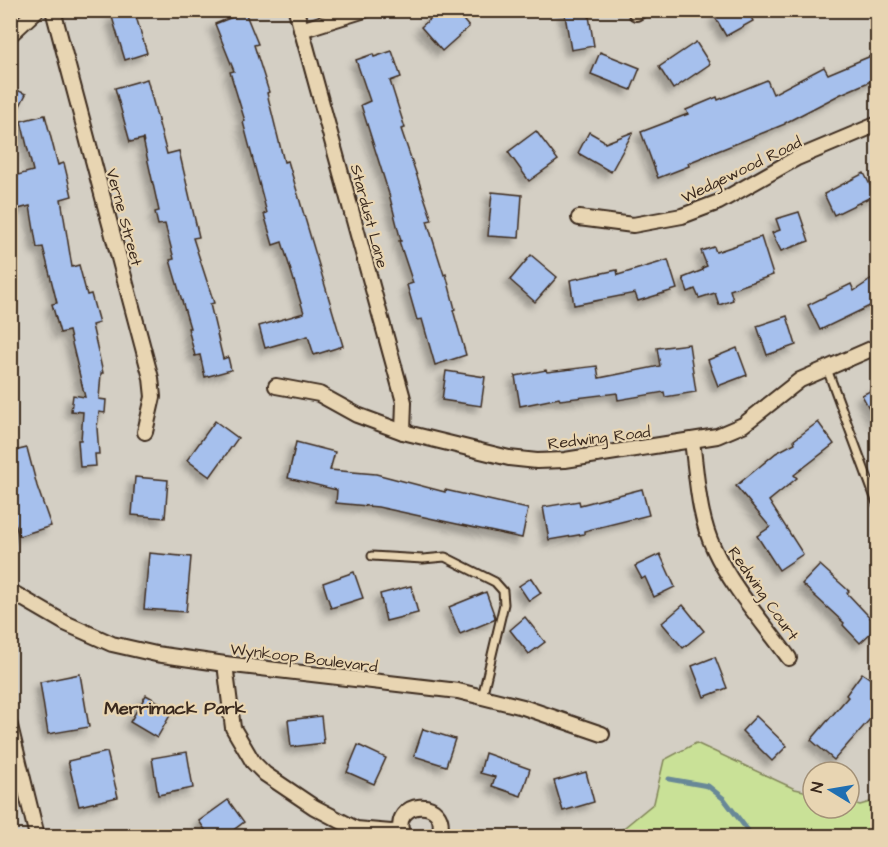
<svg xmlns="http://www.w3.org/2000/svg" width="888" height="847" font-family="'Architects Daughter',sans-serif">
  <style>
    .green { fill: #c9e197; stroke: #82865a; stroke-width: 1.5 }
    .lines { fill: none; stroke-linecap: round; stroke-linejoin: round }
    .stream { stroke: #688897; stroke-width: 5 }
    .building { fill: #a6c0ed; stroke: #3b2a1e; stroke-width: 1.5; filter: url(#shadow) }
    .lane-casing { stroke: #3b2a1e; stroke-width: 11 }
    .street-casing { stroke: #3b2a1e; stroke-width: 18 }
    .lane { stroke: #e8d5b2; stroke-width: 7 }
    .street { stroke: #e8d5b2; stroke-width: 14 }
    .labels { text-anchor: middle; stroke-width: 4.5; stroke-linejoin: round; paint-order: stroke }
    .street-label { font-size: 16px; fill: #3b2a1e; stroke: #e8d5b2 }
    .neighbourhood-label { font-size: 18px; font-weight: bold; fill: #3b2a1e; stroke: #e8d5b2 }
  </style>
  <defs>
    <filter id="shadow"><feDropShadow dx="-5.5" dy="5.5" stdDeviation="3" flood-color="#0004"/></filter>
  </defs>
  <rect width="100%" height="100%" fill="#d4cfc4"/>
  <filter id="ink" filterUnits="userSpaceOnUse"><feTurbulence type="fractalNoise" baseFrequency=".0167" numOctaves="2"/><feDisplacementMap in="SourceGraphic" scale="12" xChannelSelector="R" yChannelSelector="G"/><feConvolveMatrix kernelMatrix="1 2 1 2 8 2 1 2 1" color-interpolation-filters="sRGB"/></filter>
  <g filter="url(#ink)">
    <polygon class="green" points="696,743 795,789 813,793 813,808 849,808 849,802 860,805 877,800 877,836 614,836 654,803 664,760"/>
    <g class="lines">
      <polyline class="stream" points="669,779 708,786 724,799 752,836"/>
    </g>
    <g class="building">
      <polygon points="131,10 134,10 147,53 125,60 112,17"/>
      <polygon points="440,10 455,10 469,27 442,51 421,27"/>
      <polygon points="564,10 588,10 594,46 571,50"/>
      <polygon points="726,10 747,10 753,21 726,36 715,17"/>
      <polygon points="245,12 258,44 254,45 269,92 267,93 284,162 288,161 343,346 314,355 308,336 265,348 259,326 304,313 282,242 273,245 264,214 267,213 243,122 245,121 230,72 234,71 215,24"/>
      <polygon points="696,42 710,64 673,89 659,67"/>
      <polygon points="392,51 401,77 390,81 405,128 401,129 432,220 427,221 444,275 446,274 455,309 453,310 466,355 435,365 422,319 417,320 407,285 413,283 399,241 401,241 389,194 361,105 370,101 356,60 373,54 374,57"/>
      <polygon points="600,52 640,68 631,90 591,74"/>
      <polygon points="878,53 878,78 841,94 785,123 785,124 688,163 689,166 658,178 641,132 688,114 686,110 717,97 718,100 767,80 773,94 824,67 828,74"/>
      <polygon points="147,79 167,154 179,151 199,237 193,238 214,303 210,304 223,359 228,357 231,370 205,377 200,355 195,356 188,328 190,328 170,260 174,259 165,224 158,225 155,212 159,211 143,139 130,142 115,88"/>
      <polygon points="10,87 26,94 10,125"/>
      <polygon points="45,115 58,165 64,163 72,196 61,199 72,267 79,265 87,295 91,294 99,323 92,325 103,373 101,373 99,399 106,400 105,413 99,412 97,428 99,454 95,454 96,466 80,467 78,440 81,440 83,412 71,411 73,395 85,397 69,331 60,333 52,304 57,303 43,247 37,248 30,206 18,209 10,180 10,177 33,171 21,121"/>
      <polygon points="536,131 558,160 529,181 508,152"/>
      <polygon points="589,132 603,140 605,143 633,132 611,172 578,153"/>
      <polygon points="864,173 875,195 834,215 824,194"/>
      <polygon points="492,192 522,195 519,238 488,236"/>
      <polygon points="799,212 809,241 781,251 772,233 780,230 776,219"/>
      <polygon points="761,237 773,275 730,290 733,300 719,305 715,293 699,298 695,289 688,292 683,278 703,270 702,268 707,266 701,251 714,247 716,252"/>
      <polygon points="531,255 557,277 535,302 510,280"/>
      <polygon points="668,260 677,289 638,301 635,293 574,305 570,280 617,270 618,275"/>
      <polygon points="878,275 878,302 820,330 808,305 851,284 854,291"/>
      <polygon points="787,316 796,345 767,355 757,326"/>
      <polygon points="689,344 696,392 665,397 664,392 618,400 617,393 560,400 559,398 520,406 515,376 546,370 547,372 597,366 599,378 660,366 657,348"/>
      <polygon points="737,348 747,375 718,386 708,360"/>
      <polygon points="446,371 485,377 481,406 442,400"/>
      <polygon points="878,387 878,425 862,395"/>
      <polygon points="215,421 238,438 210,477 187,460"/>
      <polygon points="818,422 834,444 794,475 797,478 769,501 803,554 779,570 757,536 770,527 736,486 776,453 795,443 794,440"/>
      <polygon points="296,442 335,452 330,470 376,474 445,492 445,490 528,509 522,538 378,507 336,503 337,490 288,478"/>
      <polygon points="27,448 37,486 51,526 19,536 10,508 10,452"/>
      <polygon points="135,477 168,480 165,518 132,515"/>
      <polygon points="642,489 649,515 584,531 584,534 549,540 543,507 579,501 580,505"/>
      <polygon points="149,553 191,557 186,612 144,609"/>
      <polygon points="660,554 675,587 654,597 645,577 642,579 635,566"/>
      <polygon points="820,565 849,591 847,593 878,626 860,643 843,625 844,623 802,584"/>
      <polygon points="354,572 363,598 331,608 323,583"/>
      <polygon points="531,578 541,593 529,601 519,586"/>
      <polygon points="411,586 418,613 386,621 380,594"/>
      <polygon points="486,592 495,617 494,620 460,634 449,607"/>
      <polygon points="683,605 704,631 683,648 662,623"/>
      <polygon points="525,617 545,642 529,654 510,630"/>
      <polygon points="715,657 727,688 704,697 692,666"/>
      <polygon points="862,673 878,684 878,710 834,760 811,740 848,697 846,695"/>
      <polygon points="80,674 89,727 48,734 40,682"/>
      <polygon points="146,695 173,710 157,738 130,722"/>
      <polygon points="321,716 324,743 291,747 288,720"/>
      <polygon points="756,716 787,746 772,761 742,731"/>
      <polygon points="423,729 455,739 446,766 414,756"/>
      <polygon points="358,745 386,758 374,784 347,772"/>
      <polygon points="107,752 118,797 79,806 68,761"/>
      <polygon points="187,752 193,788 158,795 152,758"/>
      <polygon points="485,753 530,769 521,796 492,786 495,777 480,773"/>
      <polygon points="586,772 594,802 563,811 554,781"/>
      <polygon points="228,800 244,822 224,837 210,837 199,821"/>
    </g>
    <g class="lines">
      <defs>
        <g id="lane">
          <polyline points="827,369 878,506"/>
          <polyline points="372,556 423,559 445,557 495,582 503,591 504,604 482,697"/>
          <polyline points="344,836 348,825"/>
        </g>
        <g id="street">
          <polyline points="53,10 151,378 153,397 145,432"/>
          <polyline points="296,10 404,402 403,432"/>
          <polyline points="636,13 641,10"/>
          <polyline points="301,30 365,10"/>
          <polyline points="10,35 37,10"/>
          <polyline points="579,218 633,225 682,216 719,202 797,158 878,124"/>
          <polyline points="276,386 319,394 357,415 403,432 509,458 537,461 565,460 717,436 743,425 800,380 878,346"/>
          <path d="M692,441C697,477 698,516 714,549C732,588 764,623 789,658"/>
          <polyline points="10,591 65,623 112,644 156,654 225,664 458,691 523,707 602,734"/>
          <polyline points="225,664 233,728 253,762 265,774 314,807 356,829 391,832 401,831"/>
          <polyline points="10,726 37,836"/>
          <path d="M403,836C387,800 452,794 439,836"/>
        </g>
      </defs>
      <use href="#lane" class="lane-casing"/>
      <use href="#street" class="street-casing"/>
      <use href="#lane" class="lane"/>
      <use href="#street" class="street"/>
    </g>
  </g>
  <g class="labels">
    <g class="street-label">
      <text transform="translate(741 169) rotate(-26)" y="6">Wedgewood Road</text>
      <text transform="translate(370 216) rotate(75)" y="6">Stardust Lane</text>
      <text transform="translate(125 217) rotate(75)" y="6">Verne Street</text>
      <text transform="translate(599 437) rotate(-7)" y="6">Redwing Road</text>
      <text transform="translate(764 593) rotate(55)" y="6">Redwing Court</text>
      <text transform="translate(304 657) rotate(7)" y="6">Wynkoop Boulevard</text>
    </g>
    <g class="neighbourhood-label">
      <text x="175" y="714">Merrimack Park</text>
    </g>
  </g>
  <rect width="888" height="847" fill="none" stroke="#e8d5b2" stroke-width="36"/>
  <rect x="18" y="18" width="852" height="811" fill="none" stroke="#3b2a1e" stroke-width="2" filter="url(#ink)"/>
  <g transform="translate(831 790) rotate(281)"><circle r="28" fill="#e8d5b2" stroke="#a39177" stroke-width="1.5"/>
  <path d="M0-4.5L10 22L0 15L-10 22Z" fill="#1f6fb2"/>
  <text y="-9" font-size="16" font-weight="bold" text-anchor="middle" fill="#3b2a1e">N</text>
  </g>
</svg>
